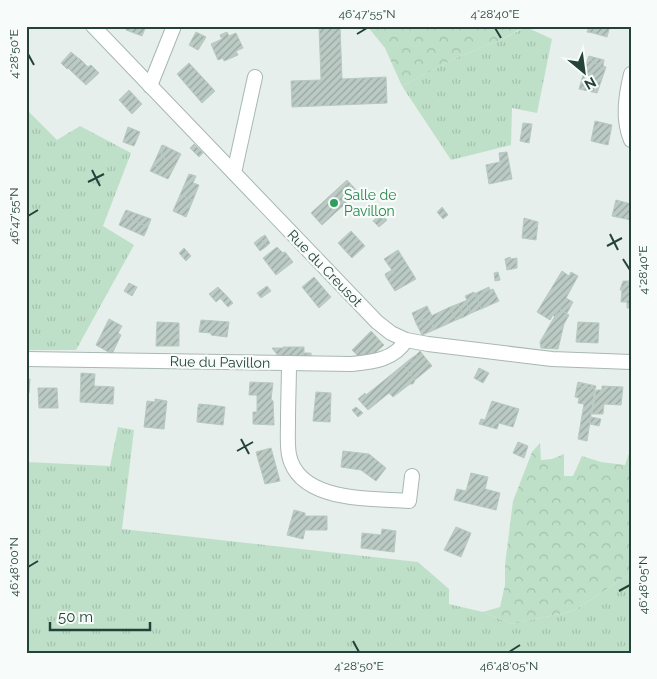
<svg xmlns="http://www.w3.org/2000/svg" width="657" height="679" font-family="Raleway,sans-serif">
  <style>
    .grass { fill: url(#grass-tufts) }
    .forest { fill: url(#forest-crowns) }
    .building { fill: url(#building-hatch); stroke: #b8c9c2 }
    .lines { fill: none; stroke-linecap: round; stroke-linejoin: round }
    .minor-casing { stroke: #a8b8b2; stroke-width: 16 }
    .minor { stroke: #fff; stroke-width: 14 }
    .ticks { fill: none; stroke: #24423a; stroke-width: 2 }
    .leisure-dot { fill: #2e9e5b; stroke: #f7fbf9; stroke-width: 2 }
    .labels { text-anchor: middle; stroke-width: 4.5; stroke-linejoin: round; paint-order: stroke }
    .leisure-label { font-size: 14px; fill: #27864d; stroke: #f7fbf9; text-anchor: start }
    .street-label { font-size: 14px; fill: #24423a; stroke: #f7fbf9 }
    .neatline { fill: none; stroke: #24423a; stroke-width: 2 }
    .ticks-label { font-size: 12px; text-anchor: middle; fill: #24423a }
  </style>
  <defs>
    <pattern id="grass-tufts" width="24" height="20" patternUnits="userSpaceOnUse" patternTransform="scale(1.25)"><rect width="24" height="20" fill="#bfe0c8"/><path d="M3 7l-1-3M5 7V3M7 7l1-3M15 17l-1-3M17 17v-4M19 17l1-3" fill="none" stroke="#a4c1ad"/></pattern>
    <pattern id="forest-crowns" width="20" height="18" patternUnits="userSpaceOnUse" patternTransform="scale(1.25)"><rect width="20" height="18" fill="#bfe0c8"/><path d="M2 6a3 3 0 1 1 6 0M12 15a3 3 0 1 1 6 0" fill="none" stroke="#a4c1ad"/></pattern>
    <pattern id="building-hatch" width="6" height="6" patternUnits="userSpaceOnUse" patternTransform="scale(1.25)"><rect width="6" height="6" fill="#bbcac4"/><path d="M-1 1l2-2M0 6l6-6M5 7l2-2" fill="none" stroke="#98a6a0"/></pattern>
  </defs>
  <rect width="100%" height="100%" fill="#e6efeb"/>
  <g class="grass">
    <polygon points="526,27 552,39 537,113 512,108 511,145 451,160 402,86 458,57 501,40"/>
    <polygon points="26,109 57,140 80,126 131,153 103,226 134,245 76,350 26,350"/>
    <polygon points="118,427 134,430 122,529 418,562 449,589 449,604 483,612 512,624 573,611 631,573 631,653 26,653 27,462 110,466"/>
  </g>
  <g class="forest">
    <polygon points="367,26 526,26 501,40 458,57 402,86 385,48"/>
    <polygon points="540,443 541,460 552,459 564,454 564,476 573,476 582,456 601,462 625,465 629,454 631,454 631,573 573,611 512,624 483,612 500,607 505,585 505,565 513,501 532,452"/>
  </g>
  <g class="building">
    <polygon points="127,26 146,26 142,36 126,30"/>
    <polygon points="319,26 340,26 342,79 386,77 387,103 292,107 291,81 321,80"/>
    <polygon points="589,26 595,26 593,33 587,32"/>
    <polygon points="595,26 610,26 607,37 593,33"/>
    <polygon points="196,32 206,37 198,50 189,45"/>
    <polygon points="227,32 229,36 236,33 243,48 236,51 238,55 224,61 223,58 218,60 211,44 222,39 220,35"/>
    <polygon points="71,52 78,58 67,69 61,63"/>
    <polygon points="589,56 604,60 603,66 606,67 605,70 588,58"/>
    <polygon points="79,58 88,67 91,65 99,73 86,85 68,68"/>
    <polygon points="588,58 605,70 597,93 579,89"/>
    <polygon points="189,63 215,91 202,103 177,74"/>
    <polygon points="129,90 142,104 132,114 119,100"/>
    <polygon points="595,121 612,125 608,145 591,141"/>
    <polygon points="523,123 532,124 529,143 520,141"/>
    <polygon points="128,127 140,132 134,146 123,142"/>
    <polygon points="194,144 203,153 199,157 190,148"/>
    <polygon points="162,145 165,146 161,155 165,158 160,168 153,165"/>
    <polygon points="165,146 181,154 168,179 150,171 153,165 160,168 165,158 161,155"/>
    <polygon points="507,152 512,179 489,184 486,165 500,162 499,153"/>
    <polygon points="189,174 196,176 193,183 199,185 193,200 180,195"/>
    <polygon points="347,180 358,192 322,225 311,213"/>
    <polygon points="180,195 193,200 186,217 173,211"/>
    <polygon points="616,200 631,204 631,220 612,216"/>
    <polygon points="442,207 448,215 443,219 437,212"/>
    <polygon points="126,210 151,219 148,227 123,216"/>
    <polygon points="381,214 387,220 379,227 373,221"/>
    <polygon points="123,216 148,227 144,236 119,225"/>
    <polygon points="524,218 538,222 536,240 522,238"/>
    <polygon points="351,231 365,246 352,258 338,243"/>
    <polygon points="265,235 270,243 267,246 260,238"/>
    <polygon points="260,238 267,246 260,251 254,243"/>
    <polygon points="277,247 283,253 285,252 293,262 276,275 263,258"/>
    <polygon points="184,248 191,256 186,261 179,253"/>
    <polygon points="398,250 416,279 395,291 386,277 394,273 384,259"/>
    <polygon points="510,257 511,259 517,258 517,268 507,270 505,259"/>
    <polygon points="392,270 394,273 386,277 385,274"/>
    <polygon points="562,271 569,276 571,272 578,276 566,298 573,302 567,313 559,309 555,317 553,315 550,320 537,312"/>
    <polygon points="498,272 500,280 495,281 494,273"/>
    <polygon points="314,277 331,297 319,308 302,287"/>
    <polygon points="623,281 631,281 631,308 627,308 627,302 621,302 622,290 620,290"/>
    <polygon points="129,283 137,287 132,296 124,291"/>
    <polygon points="267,286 271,291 261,298 257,293"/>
    <polygon points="218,287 225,294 216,302 209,294"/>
    <polygon points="489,287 490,290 476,296 474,294"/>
    <polygon points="493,289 499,301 481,309 476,296"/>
    <polygon points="474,292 476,296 467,300 465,296"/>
    <polygon points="225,294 233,303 228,307 220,298"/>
    <polygon points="476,296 481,309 471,313 465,301"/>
    <polygon points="465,301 471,313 464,317 458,304"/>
    <polygon points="458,304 464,317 456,320 450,307"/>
    <polygon points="427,306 432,316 416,323 412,313"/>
    <polygon points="450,307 456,320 434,330 429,317"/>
    <polygon points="559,309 569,315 564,324 558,349 541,348 540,342"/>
    <polygon points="429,317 434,330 422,335 416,323"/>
    <polygon points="109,319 122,326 118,333 121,335 112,354 96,345"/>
    <polygon points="201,320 229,322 227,337 211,335 211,333 199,332"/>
    <polygon points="157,322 179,323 179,346 156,346"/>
    <polygon points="578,322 599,323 598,343 576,342"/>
    <polygon points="371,331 384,345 374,354 359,357 352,350"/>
    <polygon points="283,347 304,347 304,353 311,353 311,357 279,357 272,348 283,348"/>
    <polygon points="420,351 432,366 415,380 403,365 409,360 411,362 418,357 416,355"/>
    <polygon points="416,355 418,357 411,362 409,360"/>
    <polygon points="403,365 415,380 413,384 410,384 393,397 389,393 368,410 358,399 365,393 366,395"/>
    <polygon points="479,368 489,373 483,383 474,378"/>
    <polygon points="81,373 95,374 94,386 114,387 113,404 80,402"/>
    <polygon points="26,379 30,379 29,393 26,393"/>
    <polygon points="250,382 273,383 271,399 273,401 274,425 253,424 253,412 257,412 257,395 249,395"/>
    <polygon points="578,382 596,386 595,389 577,386"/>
    <polygon points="577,386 595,389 587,441 578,439 584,404 578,403 579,398 575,397"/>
    <polygon points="602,386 623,387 621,405 604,404 603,414 592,414 596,390 602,390"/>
    <polygon points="38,388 57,388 58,408 39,408"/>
    <polygon points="316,392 331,393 330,422 313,421"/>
    <polygon points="155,399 167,401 164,429 144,427 147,401 155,402"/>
    <polygon points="492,401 519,409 513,427 499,423 497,429 479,424 481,419 485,420"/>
    <polygon points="199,404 210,405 210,408 198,407"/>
    <polygon points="210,405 225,407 223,425 197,422 198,407 210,408"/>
    <polygon points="356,407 363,413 358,417 352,410"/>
    <polygon points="591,417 601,419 599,426 590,424"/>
    <polygon points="518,442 528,446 524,458 513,453"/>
    <polygon points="271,448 280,481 265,484 256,452"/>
    <polygon points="343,451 369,454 386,468 376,481 361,470 341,467"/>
    <polygon points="471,473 488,477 485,489 500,493 496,510 454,500 457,489 466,491"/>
    <polygon points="294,510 305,513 305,516 327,516 327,530 305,530 303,539 287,535"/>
    <polygon points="456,527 471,533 461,557 444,550"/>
    <polygon points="382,529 396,531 394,552 361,548 362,533 381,535"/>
  </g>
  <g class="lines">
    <defs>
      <g id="minor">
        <polyline points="93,26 377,322 391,333 406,340 428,344 552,359 631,362"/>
        <path d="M631,74C626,95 622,119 631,140"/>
        <polyline points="150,86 174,26"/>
        <polyline points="234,173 255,77"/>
        <path d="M26,359L351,364C372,362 395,360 406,340"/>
        <path d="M289,363C289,382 288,401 288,421C288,432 287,444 289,455C299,503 372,498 409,501L412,476"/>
      </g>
    </defs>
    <use href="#minor" class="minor-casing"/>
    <use href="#minor" class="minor"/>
  </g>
  <path class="ticks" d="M495,28L501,38M357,34L367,28M28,54L34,65M92,170L100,186M88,182L104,174M28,216L38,210M610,234L618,250M607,246L622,238M623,259L630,270M241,439L249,454M237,451L253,442M28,567L38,561M619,591L630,585M353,641L359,652M509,652L520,645"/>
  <circle class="leisure-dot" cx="334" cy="203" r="5"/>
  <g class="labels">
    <g class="leisure-label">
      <text x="344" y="200">Salle de<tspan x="344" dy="16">Pavillon</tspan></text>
    </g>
    <g class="street-label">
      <text transform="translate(325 268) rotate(46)" y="5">Rue du Creusot</text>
      <text transform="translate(220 362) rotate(1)" y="5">Rue du Pavillon</text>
    </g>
  </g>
  <rect width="657" height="679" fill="none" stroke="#f7fbf9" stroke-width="55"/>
  <g transform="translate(584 72) rotate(151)" stroke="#f7fbf9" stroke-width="4" paint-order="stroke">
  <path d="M0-4L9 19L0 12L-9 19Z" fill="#24423a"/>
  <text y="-8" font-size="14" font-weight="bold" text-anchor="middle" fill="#24423a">N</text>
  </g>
  <path d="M50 622v8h100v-8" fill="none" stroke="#24423a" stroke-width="2.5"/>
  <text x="58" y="622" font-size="15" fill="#24423a" stroke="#f7fbf9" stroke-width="4" paint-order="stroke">50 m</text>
  <rect x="28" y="28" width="602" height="624" class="neatline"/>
  <g class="ticks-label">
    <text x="367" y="18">46°47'55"N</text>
    <text x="495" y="18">4°28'40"E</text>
    <text transform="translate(14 54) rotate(-90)" y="4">4°28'50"E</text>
    <text transform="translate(14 216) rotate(-90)" y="4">46°47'55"N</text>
    <text transform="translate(643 270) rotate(-90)" y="4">4°28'40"E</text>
    <text transform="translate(14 567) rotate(-90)" y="4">46°48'00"N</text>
    <text transform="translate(643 585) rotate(-90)" y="4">46°48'05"N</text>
    <text x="359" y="670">4°28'50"E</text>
    <text x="509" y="670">46°48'05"N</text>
  </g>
</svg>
